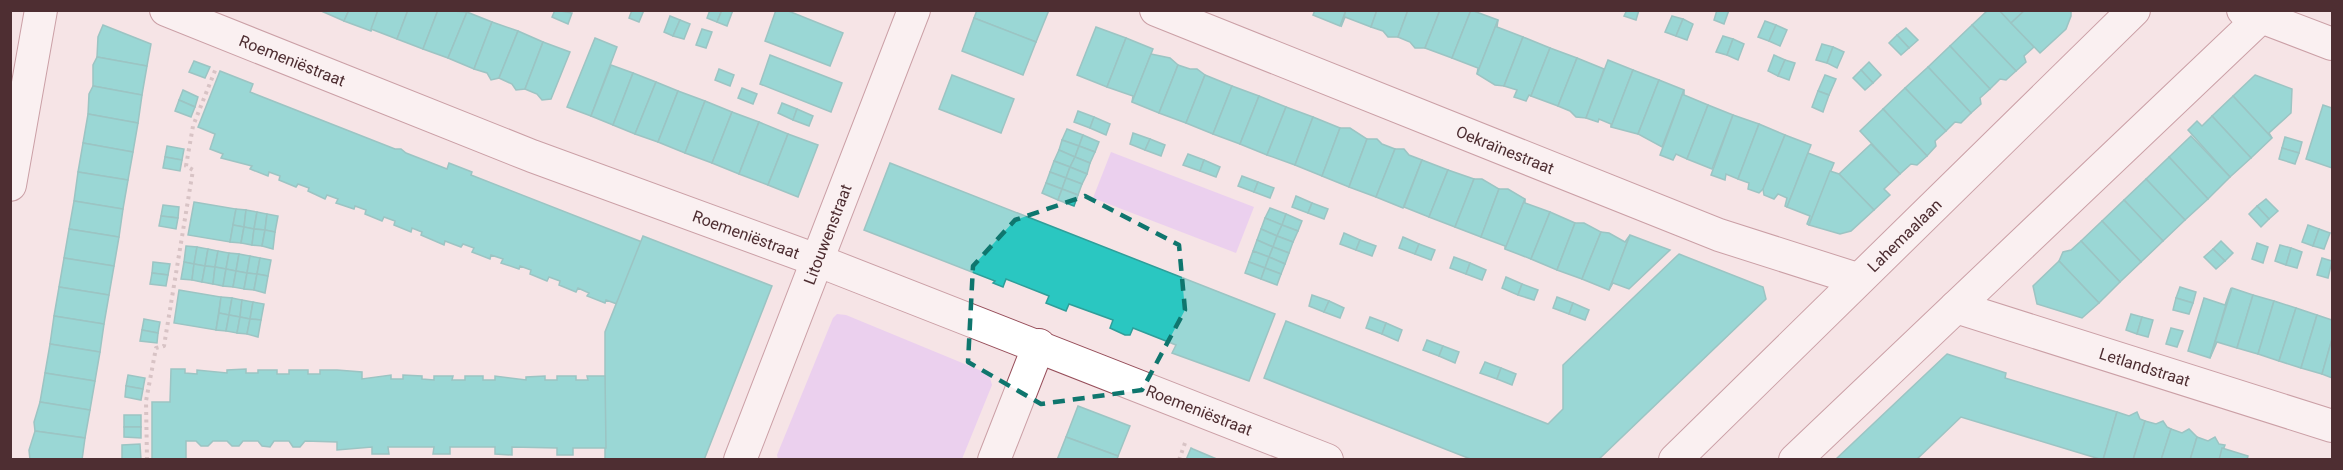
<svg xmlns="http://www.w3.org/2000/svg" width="2343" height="470" font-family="Roboto,sans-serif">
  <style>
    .green { fill: #deb8f9 }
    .building { fill: #2ac7c1; stroke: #2f9e99; stroke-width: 1.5 }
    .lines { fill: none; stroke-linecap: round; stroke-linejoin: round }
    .street-casing { stroke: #974e5a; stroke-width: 34 }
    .path { stroke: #b39c9e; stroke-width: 4; stroke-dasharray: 3 4.5; stroke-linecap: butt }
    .street { stroke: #fff; stroke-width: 32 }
    .marked { fill: none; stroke: #0f766e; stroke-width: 4.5; stroke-dasharray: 12 8; stroke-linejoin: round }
    .labels { text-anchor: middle; stroke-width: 5; stroke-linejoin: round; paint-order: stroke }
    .street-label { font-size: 16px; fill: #4e2e32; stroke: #f6f6f6 }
  </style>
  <rect width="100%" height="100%" fill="#f6e4e6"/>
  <g class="green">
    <polygon points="1111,152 1254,207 1236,253 1093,198"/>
    <polygon points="837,314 846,315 989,374 992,385 962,459 778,459 777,455 833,318"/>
  </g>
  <g class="building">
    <polygon points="319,10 349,10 344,21"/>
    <polygon points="349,10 378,10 371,31 344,21"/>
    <polygon points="378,10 408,10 397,39 371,29"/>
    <polygon points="408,10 438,10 423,49 397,39"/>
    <polygon points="438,10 467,12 448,58 423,49"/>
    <polygon points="555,10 572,13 568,24 552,17"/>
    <polygon points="632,10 644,10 639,22 629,18"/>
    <polygon points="710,10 722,10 717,22 707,18"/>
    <polygon points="722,10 733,10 727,26 717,22"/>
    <polygon points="776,10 786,10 843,33 830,66 765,41"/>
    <polygon points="977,10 1049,10 1036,42 974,18"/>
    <polygon points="1315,10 1346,10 1340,26 1313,15"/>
    <polygon points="1346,10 1377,10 1371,27 1345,17 1341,27"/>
    <polygon points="1377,10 1408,10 1398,37 1388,37 1383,31 1371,27"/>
    <polygon points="1408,10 1440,10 1425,48 1415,48 1410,42 1398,37"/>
    <polygon points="1440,10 1471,10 1452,58 1425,48"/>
    <polygon points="1471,10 1498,20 1477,74 1478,68 1452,58"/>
    <polygon points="1639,10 1636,20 1624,16 1627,10"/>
    <polygon points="1717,10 1729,10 1724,24 1714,20"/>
    <polygon points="1988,10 1999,10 2034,47 2024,56 2026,62 2016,71 1972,25"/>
    <polygon points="1999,10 2025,10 2011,23"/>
    <polygon points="2025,10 2071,10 2071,16 2066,29 2040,53 2011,23"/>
    <polygon points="467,12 492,22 474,69 448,58"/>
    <polygon points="670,16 680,20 673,36 664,32"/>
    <polygon points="1672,16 1683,19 1676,36 1665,32"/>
    <polygon points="974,18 1036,42 1023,75 962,51"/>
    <polygon points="1683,19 1693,24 1687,40 1676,36"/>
    <polygon points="680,20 690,24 684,39 673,36"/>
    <polygon points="1498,20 1497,27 1523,37 1504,86 1495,85 1477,74"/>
    <polygon points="1765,21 1776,25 1769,41 1758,37"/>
    <polygon points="492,22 518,31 499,78 491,80 487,73 474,69"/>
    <polygon points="103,25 151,44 147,66 97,57 98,37"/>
    <polygon points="1776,25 1787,30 1780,46 1769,41"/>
    <polygon points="1972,25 2016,71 2006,80 2000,79 1990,89 1950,46"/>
    <polygon points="1096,27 1126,38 1107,87 1077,75"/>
    <polygon points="1906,28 1918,40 1909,48 1897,35"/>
    <polygon points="702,29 712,32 706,48 696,45"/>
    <polygon points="518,31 543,42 525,89 516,90 512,84 499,78"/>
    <polygon points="1897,35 1909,48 1901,55 1889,43"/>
    <polygon points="1723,36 1733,39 1727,55 1716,52"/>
    <polygon points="1523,37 1550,48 1531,96 1529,95 1526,101 1514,97 1517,90 1504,86"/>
    <polygon points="595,38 617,47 591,116 567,107"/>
    <polygon points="1126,38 1153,49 1132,102 1133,96 1107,87"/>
    <polygon points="1733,39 1744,44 1738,60 1727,55"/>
    <polygon points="543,42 570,52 551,99 542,100 537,94 525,89"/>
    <polygon points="1822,44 1833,47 1827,63 1816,60"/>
    <polygon points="1950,46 1990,89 1980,98 1981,104 1971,113 1928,67"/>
    <polygon points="1833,47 1844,52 1837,68 1827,63"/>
    <polygon points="1550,48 1577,58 1558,106 1531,96"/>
    <polygon points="1151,54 1170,58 1178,65 1159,113 1132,102"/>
    <polygon points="770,55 842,83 831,112 760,84"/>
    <polygon points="1774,55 1785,60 1778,76 1768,71"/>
    <polygon points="97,57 147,66 142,95 93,86 93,65"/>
    <polygon points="1577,58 1604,69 1586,118 1576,117 1570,111 1558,106"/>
    <polygon points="1608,60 1633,70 1611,127 1611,124 1599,119 1598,122 1586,118"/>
    <polygon points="1785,60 1795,63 1789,80 1778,76"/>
    <polygon points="194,61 210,67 205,78 189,72"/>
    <polygon points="1869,62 1881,75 1873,83 1861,70"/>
    <polygon points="611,65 633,73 613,125 591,116"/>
    <polygon points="1178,65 1190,69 1197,69 1205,75 1186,123 1159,113"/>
    <polygon points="1928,67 1971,113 1961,123 1955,122 1946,131 1905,88"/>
    <polygon points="719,69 734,75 730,86 715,80"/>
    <polygon points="1633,70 1659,80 1638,134 1611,127"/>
    <polygon points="1861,70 1873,83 1865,90 1853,78"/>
    <polygon points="220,71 253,84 250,92 395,149 401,149 406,153 447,169 449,163 472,172 471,175 642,242 617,304 606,300 605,303 587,296 589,293 578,288 576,292 559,285 560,281 549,277 547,281 530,274 531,270 520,266 519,269 501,263 503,259 491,255 490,259 472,252 474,248 463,244 461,247 445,241 444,245 421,235 422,232 412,228 411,232 394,225 395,221 384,217 382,221 365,214 366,210 355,206 354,209 336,203 338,199 327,195 325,199 308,191 309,188 298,184 296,187 279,180 280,176 269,172 268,176 250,169 252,166 221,158 223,154 210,149 215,134 198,127"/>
    <polygon points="633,73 656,82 635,134 613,125"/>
    <polygon points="952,75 1014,99 1001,133 939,109"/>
    <polygon points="1205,75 1232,86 1213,134 1186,123"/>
    <polygon points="1825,75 1836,79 1829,95 1818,91"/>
    <polygon points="2255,75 2292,89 2291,113 2269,133 2272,138 2233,96"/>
    <polygon points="1659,80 1684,90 1662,147 1638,134"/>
    <polygon points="656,82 678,91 658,142 635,134"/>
    <polygon points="93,86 142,95 138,123 88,114 89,94"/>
    <polygon points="1232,86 1259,96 1240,144 1213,134"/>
    <polygon points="742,88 757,94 753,104 738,98"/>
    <polygon points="1905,88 1946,131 1935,141 1936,146 1927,156 1883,109"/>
    <polygon points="183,90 198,97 195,107 179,100"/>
    <polygon points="1684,90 1684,95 1708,105 1687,159 1676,154 1673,160 1660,155"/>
    <polygon points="678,91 705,101 685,153 658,142"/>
    <polygon points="1818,91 1829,95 1823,112 1812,107"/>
    <polygon points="1259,96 1286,107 1267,155 1240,144"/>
    <polygon points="2233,96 2272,138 2251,158 2212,116"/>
    <polygon points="179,100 195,107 191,117 175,111"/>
    <polygon points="705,101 732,112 712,163 685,153"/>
    <polygon points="782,103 797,109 793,120 778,113"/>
    <polygon points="1708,105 1733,115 1712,169 1687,159"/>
    <polygon points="2323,105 2332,108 2332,168 2306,159"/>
    <polygon points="1286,107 1313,117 1295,165 1267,155"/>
    <polygon points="797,109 813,116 809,126 793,120"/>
    <polygon points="1883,109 1927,156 1917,165 1911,164 1900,174 1860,131"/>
    <polygon points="1078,111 1094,117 1090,128 1074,122"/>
    <polygon points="732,112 759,122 739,174 712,163"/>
    <polygon points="88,114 138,123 133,152 83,143"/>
    <polygon points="1733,115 1759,124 1738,179 1726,174 1725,180 1711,175"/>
    <polygon points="2212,116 2251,158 2230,177 2188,130 2197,121 2202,126"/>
    <polygon points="1094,117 1110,124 1106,135 1090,128"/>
    <polygon points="1313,117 1340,128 1322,176 1295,165"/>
    <polygon points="759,122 788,134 768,185 739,174"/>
    <polygon points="1759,124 1785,135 1763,189 1759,193 1748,189 1749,183 1738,179"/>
    <polygon points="1340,128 1350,128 1367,139 1349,187 1322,176"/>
    <polygon points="1067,129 1083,135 1079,146 1062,140"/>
    <polygon points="1133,133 1150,139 1145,150 1130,144"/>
    <polygon points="788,134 818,145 798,197 768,185"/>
    <polygon points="1083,135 1099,142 1095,152 1079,146"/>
    <polygon points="1785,135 1811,145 1787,207 1785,206 1787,198 1778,194 1774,199 1764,195 1763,189"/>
    <polygon points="2191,136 2230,177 2208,199 2169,157"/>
    <polygon points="2285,137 2302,142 2299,153 2282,148"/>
    <polygon points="1150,139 1165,145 1161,156 1145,150"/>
    <polygon points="1367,139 1377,139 1382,144 1395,149 1376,197 1349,187"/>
    <polygon points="1062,140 1079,146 1075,157 1059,150"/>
    <polygon points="83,143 133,152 128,180 78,172"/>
    <polygon points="1871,144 1900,174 1884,189 1890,195 1874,210 1839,174"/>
    <polygon points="167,146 184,149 182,160 165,157"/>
    <polygon points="1079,146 1095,152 1090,163 1075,157"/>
    <polygon points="2282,148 2299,153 2295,164 2279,159"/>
    <polygon points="1395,149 1404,149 1409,155 1422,160 1403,208 1376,197"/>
    <polygon points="1059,150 1075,157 1070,167 1054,161"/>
    <polygon points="1808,153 1834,163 1809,225 1807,224 1810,216 1787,207"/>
    <polygon points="1188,154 1204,160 1200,171 1183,165"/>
    <polygon points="165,157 182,160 180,171 163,168"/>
    <polygon points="1075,157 1090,163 1087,174 1070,167"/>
    <polygon points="2169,157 2208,199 2185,220 2146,179"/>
    <polygon points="1204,160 1220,167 1216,177 1200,171"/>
    <polygon points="1422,160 1448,170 1429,217 1404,207"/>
    <polygon points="1054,161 1070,167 1066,178 1050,172"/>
    <polygon points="890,163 1275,314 1249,381 1172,353 1176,345 1133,328 1130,335 1125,335 1110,328 1113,320 1069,304 1066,311 1046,303 1049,296 1039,292 1006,279 1003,287 993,283 995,281 864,230"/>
    <polygon points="1070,167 1087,174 1082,184 1066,178"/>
    <polygon points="1448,170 1474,179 1455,227 1429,217"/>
    <polygon points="1830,171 1839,174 1874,210 1851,231 1840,234 1809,225"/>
    <polygon points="78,172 128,180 123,209 74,201"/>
    <polygon points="1050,172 1066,178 1062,189 1046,183"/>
    <polygon points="1242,176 1258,182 1254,192 1238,186"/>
    <polygon points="1066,178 1082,184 1078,195 1062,189"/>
    <polygon points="1474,179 1482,179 1499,189 1481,237 1455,227"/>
    <polygon points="2146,179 2185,220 2163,241 2124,200"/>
    <polygon points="1258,182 1274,188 1270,198 1254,192"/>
    <polygon points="1046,183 1062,189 1058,200 1042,193"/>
    <polygon points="1062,189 1078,195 1074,206 1058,200"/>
    <polygon points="1499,189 1508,189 1525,199 1505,249 1505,246 1481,237"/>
    <polygon points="1296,196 1312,203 1308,213 1292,207"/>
    <polygon points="1525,199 1525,203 1550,212 1531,259 1505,249"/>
    <polygon points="2266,199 2278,211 2269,219 2257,206"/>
    <polygon points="2124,200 2163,241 2141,262 2102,221"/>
    <polygon points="74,201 123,209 119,237 69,229"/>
    <polygon points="194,202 236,209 230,242 188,235"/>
    <polygon points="1312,203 1328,209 1324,219 1308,213"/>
    <polygon points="163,205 179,207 178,218 161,216"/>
    <polygon points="2257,206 2269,219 2261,227 2249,214"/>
    <polygon points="1270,208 1286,214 1282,225 1265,218"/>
    <polygon points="236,209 246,210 244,227 233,225"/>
    <polygon points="246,210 257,212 254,229 244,227"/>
    <polygon points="257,212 267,214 265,230 254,229"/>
    <polygon points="1550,212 1575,223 1557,270 1531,259"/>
    <polygon points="267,214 278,216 275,232 265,230"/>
    <polygon points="1286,214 1302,221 1298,231 1282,225"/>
    <polygon points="161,216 178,218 176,229 159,226"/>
    <polygon points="1265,218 1282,225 1277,236 1261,229"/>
    <polygon points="2102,221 2141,262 2120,282 2081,241"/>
    <polygon points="1575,223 1584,223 1601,232 1582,279 1557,270"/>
    <polygon points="233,225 244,227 241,243 230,242"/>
    <polygon points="1282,225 1298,231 1293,242 1277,236"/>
    <polygon points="2308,225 2319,229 2313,246 2302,242"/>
    <polygon points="244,227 254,229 252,245 241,243"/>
    <polygon points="69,229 119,237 114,266 64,258"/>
    <polygon points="254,229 265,230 262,246 252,245"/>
    <polygon points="1261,229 1277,236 1273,247 1257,240"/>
    <polygon points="2319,229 2330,233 2324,249 2313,246"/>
    <polygon points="265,230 275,232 273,249 262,246"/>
    <polygon points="1601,232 1609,233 1625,242 1630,235 1609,290 1582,279"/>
    <polygon points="1344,233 1360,240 1356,250 1340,244"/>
    <polygon points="1630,235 1670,250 1629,289 1613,283 1609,290"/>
    <polygon points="643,236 772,286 704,460 605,460 605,332"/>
    <polygon points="1277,236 1293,242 1289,253 1273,247"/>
    <polygon points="1403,237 1419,244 1415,254 1399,248"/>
    <polygon points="1257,240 1273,247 1269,257 1253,251"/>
    <polygon points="1360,240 1376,246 1372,256 1356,250"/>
    <polygon points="2081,241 2120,282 2099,303 2059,261 2063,252 2071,250"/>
    <polygon points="2221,241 2233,253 2225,261 2213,249"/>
    <polygon points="2257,243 2268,247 2263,263 2252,259"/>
    <polygon points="1419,244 1435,250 1431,260 1415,254"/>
    <polygon points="2280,245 2291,248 2286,265 2275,261"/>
    <polygon points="186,246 197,247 194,264 184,262"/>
    <polygon points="197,247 208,249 205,266 194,264"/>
    <polygon points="1273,247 1289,253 1285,264 1269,257"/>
    <polygon points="2291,248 2302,252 2297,268 2286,265"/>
    <polygon points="208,249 218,251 215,267 205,266"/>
    <polygon points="2213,249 2225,261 2216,269 2204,257"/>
    <polygon points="218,251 229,253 226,269 215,267"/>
    <polygon points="1253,251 1269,257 1265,268 1249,262"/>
    <polygon points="229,253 239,254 236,271 226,269"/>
    <polygon points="239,254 250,256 247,273 236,271"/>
    <polygon points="1679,254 1763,287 1766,299 1598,460 1473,460 1264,378 1286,321 1548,424 1563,409 1563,365"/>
    <polygon points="250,256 260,258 257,274 247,273"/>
    <polygon points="1269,257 1285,264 1281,274 1265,268"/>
    <polygon points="1454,257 1470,263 1466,274 1450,268"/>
    <polygon points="64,258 114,266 109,295 59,287"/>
    <polygon points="260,258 271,260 268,276 257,274"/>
    <polygon points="2322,258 2332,261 2328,278 2317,275"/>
    <polygon points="2059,261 2099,303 2082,318 2037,304 2033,286"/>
    <polygon points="153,262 170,264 168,275 152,273"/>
    <polygon points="184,262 194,264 192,280 181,279"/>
    <polygon points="1249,262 1265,268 1261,279 1245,273"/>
    <polygon points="1470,263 1486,270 1482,280 1466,274"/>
    <polygon points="194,264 205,266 202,282 192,280"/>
    <polygon points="205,266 215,267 213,284 202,282"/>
    <polygon points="215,267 226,269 223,286 213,284"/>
    <polygon points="1265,268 1281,274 1277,285 1261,279"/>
    <polygon points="226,269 236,271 233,287 223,286"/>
    <polygon points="236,271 247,273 244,289 233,287"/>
    <polygon points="152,273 168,275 166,286 150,284"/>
    <polygon points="247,273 257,274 254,290 244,289"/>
    <polygon points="257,274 268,276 265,293 254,290"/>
    <polygon points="1506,277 1522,284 1518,295 1502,288"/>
    <polygon points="1522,284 1538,290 1534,300 1518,295"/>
    <polygon points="59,287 109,295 104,324 54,316"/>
    <polygon points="2180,287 2196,292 2193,303 2176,298"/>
    <polygon points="2231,288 2210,358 2188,351 2204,298 2225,305"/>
    <polygon points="2232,288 2253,295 2237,348 2217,342 2210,358"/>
    <polygon points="179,290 221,297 216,330 174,323"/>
    <polygon points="1312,295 1329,301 1324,312 1309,306"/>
    <polygon points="2253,295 2274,301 2258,354 2237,348"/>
    <polygon points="221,297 232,298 229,315 219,313"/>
    <polygon points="1557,297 1573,303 1569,314 1553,308"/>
    <polygon points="232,298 242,300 240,317 229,315"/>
    <polygon points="2176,298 2193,303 2189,314 2173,310"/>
    <polygon points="242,300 253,302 250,319 240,317"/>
    <polygon points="1329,301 1344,308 1340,318 1324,312"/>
    <polygon points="2274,301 2296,308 2279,361 2258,354"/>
    <polygon points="253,302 264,304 261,320 250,319"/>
    <polygon points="1573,303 1589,310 1585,320 1569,314"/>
    <polygon points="2296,308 2317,315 2301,368 2279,361"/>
    <polygon points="219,313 229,315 226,331 216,330"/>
    <polygon points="2131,314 2142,317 2137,334 2126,330"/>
    <polygon points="229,315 240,317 237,333 226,331"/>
    <polygon points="2317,315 2332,320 2332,339 2322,374 2301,368"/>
    <polygon points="54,316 104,324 100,352 50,344"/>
    <polygon points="240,317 250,319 247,334 237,333"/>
    <polygon points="1370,317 1386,323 1382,334 1366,328"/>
    <polygon points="2142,317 2153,320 2148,337 2137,334"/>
    <polygon points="144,319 160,322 158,333 142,330"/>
    <polygon points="250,319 261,320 258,337 247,334"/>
    <polygon points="1386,323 1402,330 1398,341 1382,334"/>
    <polygon points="2171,328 2183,331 2177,347 2166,344"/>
    <polygon points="142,330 158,333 157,343 140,341"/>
    <polygon points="2332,339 2332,378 2322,374"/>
    <polygon points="1427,340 1443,346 1439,356 1423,350"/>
    <polygon points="50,344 100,352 95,381 45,373"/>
    <polygon points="1443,346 1459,352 1455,363 1439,356"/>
    <polygon points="1947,354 2006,373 2005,378 2117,412 2103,460 1961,417 1916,460 1835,460"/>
    <polygon points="1485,362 1501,368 1497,379 1480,373"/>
    <polygon points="1501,368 1516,374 1512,385 1497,379"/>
    <polygon points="171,369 185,369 185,373 197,374 197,370 227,373 227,370 246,369 246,373 258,373 258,370 277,370 277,374 289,374 289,370 308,370 308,374 320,374 320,370 337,370 362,372 362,379 391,375 391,379 403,379 403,375 422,376 422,379 434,380 434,376 453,376 452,380 465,380 465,376 483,376 483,380 495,380 495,376 526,380 526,377 545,376 545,380 557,380 557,376 576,376 576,380 588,380 587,376 605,376 606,448 573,448 573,455 557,455 557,448 512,447 512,455 495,454 495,447 450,447 450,454 433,454 434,447 388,447 389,454 372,454 372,447 337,450 337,442 305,441 300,447 293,447 289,441 274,441 270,447 262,446 258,441 243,441 239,446 232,446 227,441 213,441 208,446 201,446 196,441 186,441 186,460 152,460 152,402 170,402"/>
    <polygon points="45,373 95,381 90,410 40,402"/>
    <polygon points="128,375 145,378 143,389 126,386"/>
    <polygon points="126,386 143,389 141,400 125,397"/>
    <polygon points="40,402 90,410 85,438 35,431 34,422"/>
    <polygon points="1078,406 1130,426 1118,456 1066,437"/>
    <polygon points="2117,412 2129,416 2137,412 2140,419 2145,421 2133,460 2103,460"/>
    <rect x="124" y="415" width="17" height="12"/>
    <polygon points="2145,421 2156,424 2163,421 2167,427 2171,429 2161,460 2133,460"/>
    <polygon points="124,427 141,427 141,438 124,437"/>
    <polygon points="2171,429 2182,433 2189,429 2197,437 2190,460 2161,460"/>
    <polygon points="35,431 85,438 82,460 30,460 29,450"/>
    <polygon points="1066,437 1118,456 1117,460 1057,460"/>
    <polygon points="2197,437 2208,441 2215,437 2219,444 2225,445 2219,460 2190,460"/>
    <polygon points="140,444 141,460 122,460 122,445"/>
    <polygon points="1191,448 1193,449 1219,460 1186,460"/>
    <polygon points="2222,448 2248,456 2247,460 2219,460"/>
  </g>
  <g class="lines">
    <defs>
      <g id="street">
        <path id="s1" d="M166,10L532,156L819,261L1327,460"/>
        <path id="s2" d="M1156,10L1719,235L1857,279"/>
        <polyline points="2243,10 2332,44"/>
        <polyline points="10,185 41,10"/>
        <path id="s3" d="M1956,307L2332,426"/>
        <path id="s4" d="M740,460L914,10"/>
        <polyline points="994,460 1039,345"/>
        <path id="s5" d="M1675,460L2134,10"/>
        <polyline points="1795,460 2260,18"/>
      </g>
    </defs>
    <use href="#street" class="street-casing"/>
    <g class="path">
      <polyline points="147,460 146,401 156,348 164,346 193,170 186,166 193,126 216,68"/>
      <polyline points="1179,460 1185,443"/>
    </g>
    <use href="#street" class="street"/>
  </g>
  <path d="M0 0H2343V470H0ZM1085,196L1179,245L1185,310L1142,390L1041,404L968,362L973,266L1015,220Z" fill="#f6e4e6" fill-opacity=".55" fill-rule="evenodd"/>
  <path class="marked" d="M1085,196L1179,245L1185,310L1142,390L1041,404L968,362L973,266L1015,220Z"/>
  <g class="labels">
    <g class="street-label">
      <text dy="6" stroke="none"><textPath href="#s1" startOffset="136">Roemeniëstraat</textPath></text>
      <text dy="6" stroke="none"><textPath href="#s2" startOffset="376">Oekraïnestraat</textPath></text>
      <text dy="6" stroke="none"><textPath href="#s1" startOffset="622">Roemeniëstraat</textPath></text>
      <text dy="6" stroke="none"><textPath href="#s5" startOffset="321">Lahemaalaan</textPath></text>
      <text dy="6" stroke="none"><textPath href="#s4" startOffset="242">Litouwenstraat</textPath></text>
      <text dy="6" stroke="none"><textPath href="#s3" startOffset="198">Letlandstraat</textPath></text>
      <text dy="6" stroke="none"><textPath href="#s1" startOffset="1108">Roemeniëstraat</textPath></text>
    </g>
  </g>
  <rect width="2343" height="470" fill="none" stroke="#4e2e32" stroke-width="24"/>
</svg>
